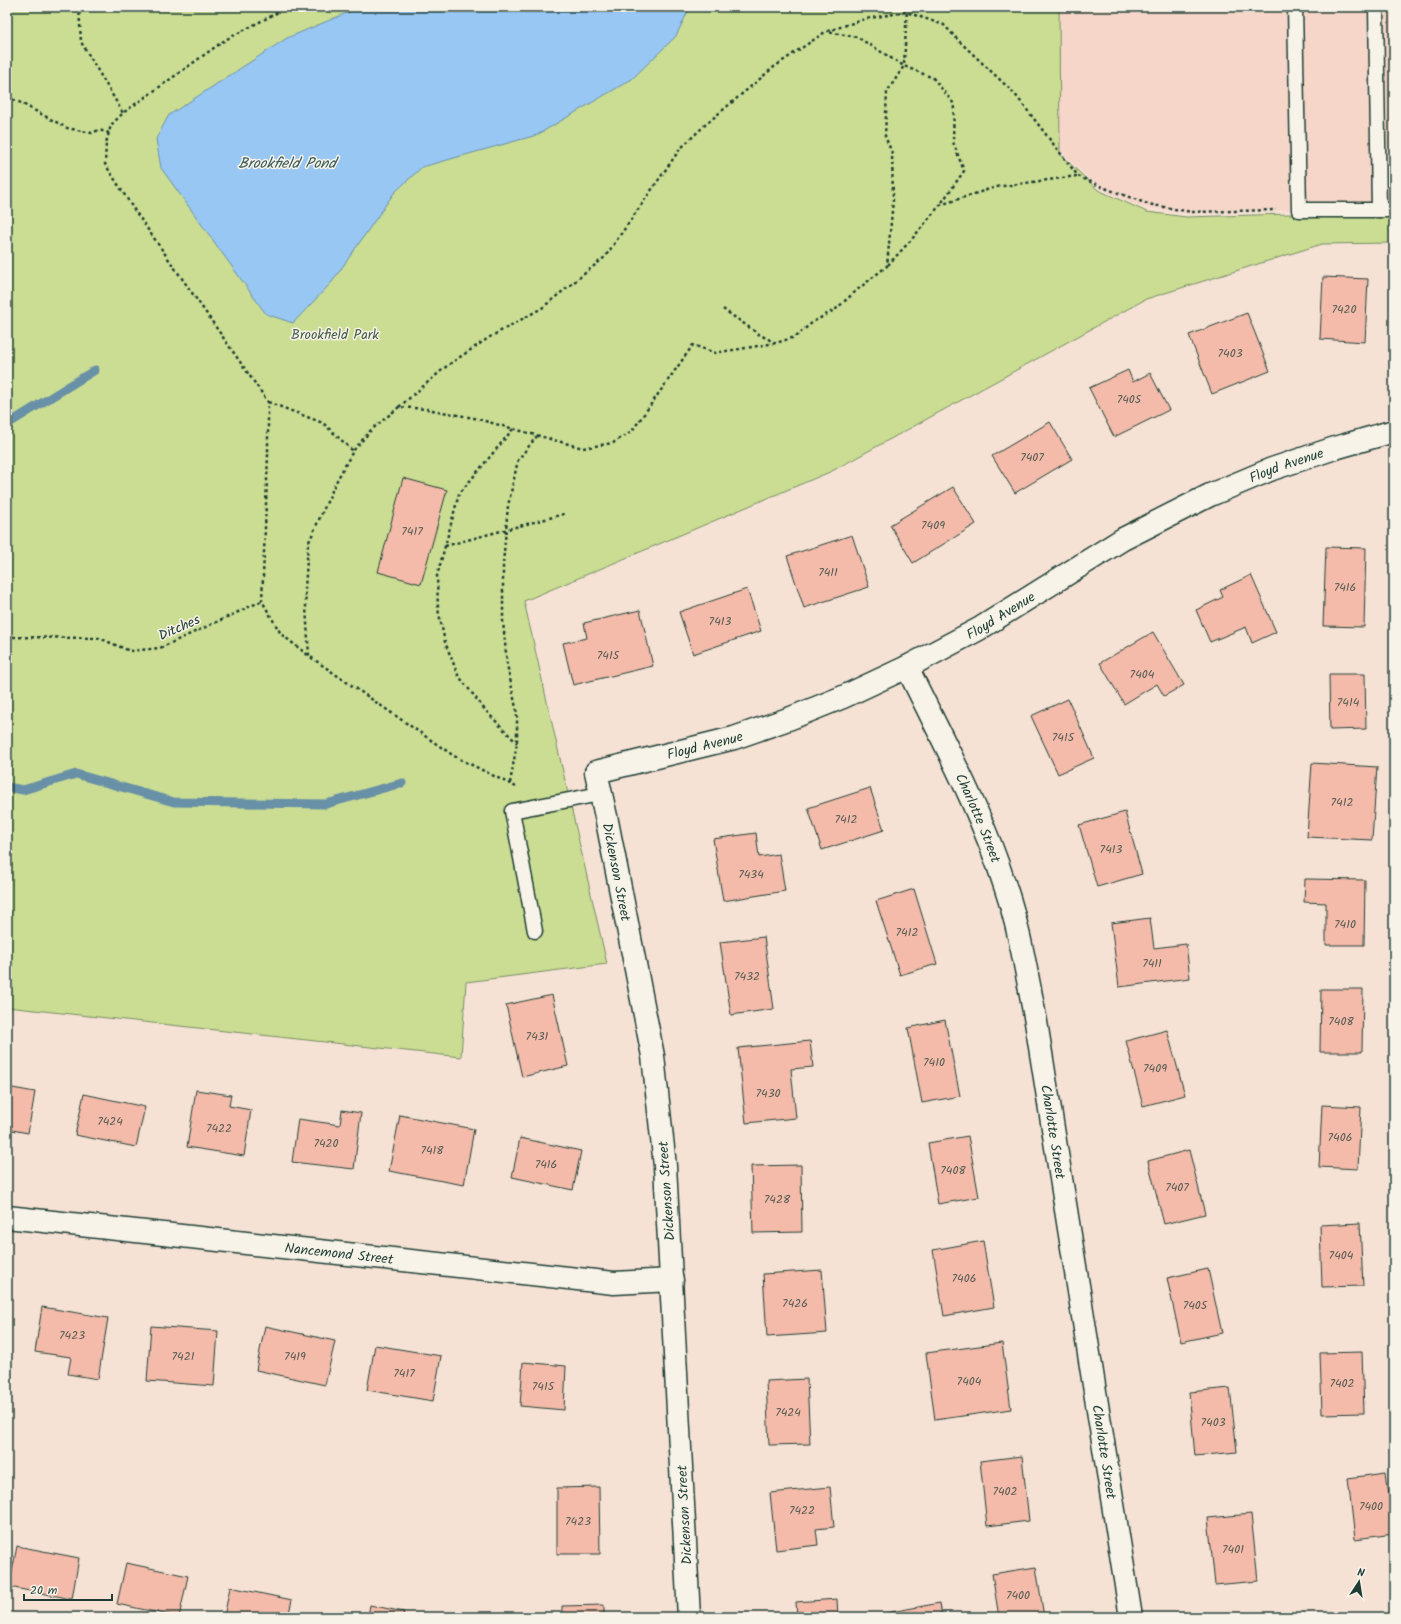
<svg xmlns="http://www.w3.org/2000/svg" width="1401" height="1624" font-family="Kalam,sans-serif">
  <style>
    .built { fill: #f5d6c8 }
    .green { fill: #cbdd92; stroke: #758d63 }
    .water { fill: #99c7f4; stroke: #6890a7 }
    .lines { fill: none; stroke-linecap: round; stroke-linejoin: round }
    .stream { stroke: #6890a7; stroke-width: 9 }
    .building { fill: #f4bbaa; stroke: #1f3d34 }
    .service-casing { stroke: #1f3d34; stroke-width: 17 }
    .minor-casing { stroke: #1f3d34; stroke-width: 25 }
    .path { stroke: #1f3d34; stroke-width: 2.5; stroke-dasharray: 3 3; stroke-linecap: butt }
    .service { stroke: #f7f3e8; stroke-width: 14 }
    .minor { stroke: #f7f3e8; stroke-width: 22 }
    .labels { text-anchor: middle; stroke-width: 3; stroke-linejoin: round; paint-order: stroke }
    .number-label { font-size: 12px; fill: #545c52 }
    .park-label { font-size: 14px; fill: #415d47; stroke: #f7f3e8 }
    .street-label { font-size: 14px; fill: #1f3d34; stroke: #f7f3e8 }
    .water-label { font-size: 15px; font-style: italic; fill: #37595a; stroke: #f7f3e8 }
  </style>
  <rect width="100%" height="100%" fill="#f6e2d5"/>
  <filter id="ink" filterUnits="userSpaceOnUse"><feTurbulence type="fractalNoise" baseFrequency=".025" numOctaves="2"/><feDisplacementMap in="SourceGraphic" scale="8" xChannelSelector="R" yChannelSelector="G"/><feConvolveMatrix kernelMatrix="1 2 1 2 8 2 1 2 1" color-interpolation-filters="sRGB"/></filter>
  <g filter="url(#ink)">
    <polygon class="built" points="1059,7 1394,7 1394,207 1186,213 1146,208 1134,204 1110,193 1088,178 1060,150"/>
    <polygon class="green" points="7,7 1059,7 1060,154 1098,190 1147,212 1186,217 1394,211 1394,243 1322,244 1146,299 832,471 524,601 607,964 466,982 461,1057 7,1007"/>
    <polygon class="water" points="361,7 690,7 676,36 632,79 537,135 422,167 394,193 332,282 293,323 266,314 161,168 156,139 169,115 287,38"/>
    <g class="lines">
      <g class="stream">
        <polyline points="7,422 11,422 95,370"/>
        <polyline points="7,787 23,790 76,774 174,802 326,804 402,783"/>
      </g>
    </g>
    <g class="building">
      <polygon points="1323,277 1368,279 1365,342 1320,339"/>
      <polygon points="1247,313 1270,371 1212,394 1189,335"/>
      <polygon points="1128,370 1133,382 1150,373 1169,410 1114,437 1089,388"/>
      <polygon points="1050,422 1072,459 1015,493 992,456"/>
      <polygon points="403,478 447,490 421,584 378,572"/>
      <polygon points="953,487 976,524 913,563 890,525"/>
      <polygon points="852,535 869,587 804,608 787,556"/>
      <polygon points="1326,547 1366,548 1364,627 1323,626"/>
      <polygon points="1251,575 1276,632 1252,643 1246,627 1210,642 1196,610 1223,597 1220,590"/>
      <polygon points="747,589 761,631 693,654 679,612"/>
      <polygon points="640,610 653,666 573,685 563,643 587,638 584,623"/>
      <polygon points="1153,632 1184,685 1164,696 1157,684 1124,704 1100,663"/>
      <polygon points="1329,674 1365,674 1366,729 1330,730"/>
      <polygon points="1068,699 1094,758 1058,774 1031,716"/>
      <polygon points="1312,763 1377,767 1372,840 1307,837"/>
      <polygon points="870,788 884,830 822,850 808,808"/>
      <polygon points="1125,812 1142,874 1097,887 1079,825"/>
      <polygon points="756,833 759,857 779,854 785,891 723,901 713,839"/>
      <polygon points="1305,879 1365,880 1364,945 1326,945 1326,903 1304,902"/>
      <polygon points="914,889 937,964 900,975 876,901"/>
      <polygon points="1150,918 1154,948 1186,944 1190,978 1119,987 1111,923"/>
      <polygon points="764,937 774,1009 731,1015 720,942"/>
      <polygon points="1321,989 1363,989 1362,1052 1320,1052"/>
      <polygon points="552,995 568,1066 522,1077 506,1005"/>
      <polygon points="945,1020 960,1096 922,1103 908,1028"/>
      <polygon points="1167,1030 1185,1095 1143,1106 1126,1041"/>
      <polygon points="810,1041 813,1067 791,1069 796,1118 746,1123 738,1048"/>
      <polygon points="7,1087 35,1092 28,1133 7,1129"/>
      <polygon points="196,1090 231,1095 229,1106 251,1110 244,1156 187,1147"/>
      <polygon points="84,1094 145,1107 136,1147 75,1135"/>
      <polygon points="1322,1105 1361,1107 1358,1169 1319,1167"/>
      <polygon points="342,1110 361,1113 354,1169 292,1162 298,1119 340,1125"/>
      <polygon points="400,1115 474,1129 464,1185 389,1171"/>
      <polygon points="968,1136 979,1197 938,1204 928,1143"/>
      <polygon points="520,1138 581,1151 573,1190 512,1177"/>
      <polygon points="1189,1150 1205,1214 1164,1224 1148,1161"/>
      <polygon points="801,1165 802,1232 753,1233 751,1166"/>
      <polygon points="1360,1223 1363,1286 1322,1287 1320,1225"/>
      <polygon points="983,1241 994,1307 944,1316 933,1250"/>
      <polygon points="1208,1269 1222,1333 1181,1342 1167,1278"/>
      <polygon points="822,1270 827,1333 767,1337 763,1274"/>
      <polygon points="42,1307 108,1318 98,1379 68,1374 71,1357 35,1352"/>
      <polygon points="151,1326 218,1331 214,1386 147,1381"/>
      <polygon points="265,1326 335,1341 325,1385 256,1370"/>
      <polygon points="1002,1343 1011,1409 935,1420 926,1353"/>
      <polygon points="375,1345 441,1356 433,1401 367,1390"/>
      <polygon points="1362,1352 1364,1413 1322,1414 1320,1353"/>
      <polygon points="523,1362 566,1366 564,1410 520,1406"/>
      <polygon points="807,1379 810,1444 769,1445 766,1381"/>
      <polygon points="1230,1388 1237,1452 1195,1456 1189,1392"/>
      <polygon points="1022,1456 1029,1521 987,1526 980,1461"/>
      <polygon points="1386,1473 1394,1534 1355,1539 1348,1478"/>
      <polygon points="599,1487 600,1554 557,1554 557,1488"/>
      <polygon points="830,1487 834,1527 816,1529 818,1545 776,1550 770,1493"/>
      <polygon points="1251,1514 1258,1581 1215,1585 1208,1518"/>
      <polygon points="17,1546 79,1558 72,1599 9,1587"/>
      <polygon points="126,1563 188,1576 179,1617 117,1604"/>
      <polygon points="1036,1567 1044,1617 999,1617 992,1574"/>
      <polygon points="230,1587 292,1600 288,1617 224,1617"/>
      <polygon points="837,1599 838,1617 797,1617 796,1602"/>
      <polygon points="940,1603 942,1617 881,1617 880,1614"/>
      <polygon points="370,1605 404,1612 402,1617 340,1617 341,1611 368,1616"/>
      <polygon points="604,1605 604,1617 562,1617 562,1606"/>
    </g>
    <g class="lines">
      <defs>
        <g id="service">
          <polyline points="1295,7 1299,210 1394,210"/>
          <polyline points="1376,7 1379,210"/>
          <polyline points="535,931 512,811 600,794"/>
        </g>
        <g id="minor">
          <path id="s1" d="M907,667C942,739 981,810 1005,886C1020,930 1027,976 1036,1022L1131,1617"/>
          <path id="s2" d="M7,1217L614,1283L672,1280"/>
          <path id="s3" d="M689,1617L665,1166L653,1056L607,821L596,772L734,738L791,718L843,697L907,667L979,629L1123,539L1210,495L1272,469L1335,448L1394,431"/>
        </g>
      </defs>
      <use href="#service" class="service-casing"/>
      <use href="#minor" class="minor-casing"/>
      <g class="path">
        <polyline points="79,7 81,42 123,113"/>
        <polyline points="288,7 225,40 123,113 111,125 106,143 105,164 133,208 268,402 268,455 262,601 281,634 309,656"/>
        <polyline points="907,7 904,66 933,78 954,104 953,142 964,171 940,205 996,187 1077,176"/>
        <polyline points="7,99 12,99 19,102 67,128 92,133 99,130 109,133"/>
        <polyline points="888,265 912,239 940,205"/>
        <polyline points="723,309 760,335 776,343 795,337 813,322 836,309 857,290 887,266 893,200 892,153 885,136 887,92 904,66 857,37 827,32"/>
        <polyline points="268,402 323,423 353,451"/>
        <polyline points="399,407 448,365 490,337 542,308 605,257 680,149 705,125 774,67 825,32 865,19 906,12 944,25 960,42 1014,93 1078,176 1102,187 1148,204 1191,212 1276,210"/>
        <polyline points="513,429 459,494 437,576 438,609 445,642 458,675 485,710 517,743"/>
        <polyline points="445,546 564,514"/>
        <polyline points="7,637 99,638 130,651 160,648 262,601"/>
        <polyline points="510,783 517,743 517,713 507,664 503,621 503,564 506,529 508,506 518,460 537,436"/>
        <polyline points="516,787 454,756 309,656 305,590 308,544 336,482 353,451 371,430 399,407 427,409 474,418 583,448 613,443 632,431 693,345 715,353 776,343"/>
      </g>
      <use href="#service" class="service"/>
      <use href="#minor" class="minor"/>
    </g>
  </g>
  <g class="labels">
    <g class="number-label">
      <text x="1344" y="313">7420</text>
      <text x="1230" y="357">7403</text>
      <text x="1129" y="403">7405</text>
      <text x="1032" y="461">7407</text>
      <text x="933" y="529">7409</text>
      <text x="412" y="535">7417</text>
      <text x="828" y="576">7411</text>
      <text x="1345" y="591">7416</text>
      <text x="720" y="625">7413</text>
      <text x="608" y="659">7415</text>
      <text x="1142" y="678">7404</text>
      <text x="1348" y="706">7414</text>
      <text x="1063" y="741">7415</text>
      <text x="1342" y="806">7412</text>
      <text x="846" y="823">7412</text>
      <text x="1111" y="853">7413</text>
      <text x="751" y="878">7434</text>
      <text x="1345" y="928">7410</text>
      <text x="907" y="936">7412</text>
      <text x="1152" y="967">7411</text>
      <text x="747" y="980">7432</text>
      <text x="1341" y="1025">7408</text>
      <text x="537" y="1040">7431</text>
      <text x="934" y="1066">7410</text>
      <text x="1155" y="1072">7409</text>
      <text x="768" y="1097">7430</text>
      <text x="110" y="1125">7424</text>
      <text x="219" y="1132">7422</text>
      <text x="1340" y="1141">7406</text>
      <text x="326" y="1147">7420</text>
      <text x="432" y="1154">7418</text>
      <text x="546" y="1168">7416</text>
      <text x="953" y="1174">7408</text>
      <text x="1177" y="1191">7407</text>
      <text x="777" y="1203">7428</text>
      <text x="1341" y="1259">7404</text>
      <text x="964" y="1282">7406</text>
      <text x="795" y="1307">7426</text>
      <text x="1195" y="1309">7405</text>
      <text x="72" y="1339">7423</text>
      <text x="183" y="1360">7421</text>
      <text x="295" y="1360">7419</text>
      <text x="404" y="1377">7417</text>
      <text x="969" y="1385">7404</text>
      <text x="1342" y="1387">7402</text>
      <text x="543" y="1390">7415</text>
      <text x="788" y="1416">7424</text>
      <text x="1213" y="1426">7403</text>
      <text x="1005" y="1495">7402</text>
      <text x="1371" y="1510">7400</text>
      <text x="802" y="1514">7422</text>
      <text x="578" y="1525">7423</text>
      <text x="1233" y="1553">7401</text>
      <text x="1018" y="1599">7400</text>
    </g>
    <g class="park-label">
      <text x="335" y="339">Brookfield Park</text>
    </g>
    <g class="street-label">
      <text dy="5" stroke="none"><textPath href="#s3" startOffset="1612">Floyd Avenue</textPath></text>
      <text dy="5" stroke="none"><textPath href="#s3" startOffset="1288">Floyd Avenue</textPath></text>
      <text transform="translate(179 627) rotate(-24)" y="5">Ditches</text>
      <text dy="5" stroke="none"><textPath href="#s3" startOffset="964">Floyd Avenue</textPath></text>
      <text dy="5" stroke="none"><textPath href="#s1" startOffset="167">Charlotte Street</textPath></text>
      <text transform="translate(617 872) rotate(79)" y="5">Dickenson Street</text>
      <text dy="5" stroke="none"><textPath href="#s1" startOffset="491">Charlotte Street</textPath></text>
      <text transform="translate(666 1191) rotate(-94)" y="5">Dickenson Street</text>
      <text dy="5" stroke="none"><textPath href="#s2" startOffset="334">Nancemond Street</textPath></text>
      <text dy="5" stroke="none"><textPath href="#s1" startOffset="815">Charlotte Street</textPath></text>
      <text transform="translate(684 1515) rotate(-93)" y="5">Dickenson Street</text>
    </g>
    <g class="water-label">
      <text x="287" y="168">Brookfield Pond</text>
    </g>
  </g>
  <rect width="1401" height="1624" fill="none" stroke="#f7f3e8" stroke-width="24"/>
  <rect x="12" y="12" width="1377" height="1600" fill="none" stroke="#1f3d34" stroke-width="1.5" filter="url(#ink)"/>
  <g transform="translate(1359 1582) rotate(12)" stroke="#f7f3e8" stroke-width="3" paint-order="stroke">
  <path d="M0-3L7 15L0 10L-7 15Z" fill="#1f3d34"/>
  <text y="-6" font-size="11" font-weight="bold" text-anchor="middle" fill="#1f3d34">N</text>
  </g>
  <path d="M24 1594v6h88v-6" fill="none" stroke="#1f3d34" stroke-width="2"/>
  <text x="30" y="1594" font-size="12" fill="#1f3d34" stroke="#f7f3e8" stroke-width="3" paint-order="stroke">20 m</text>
</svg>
